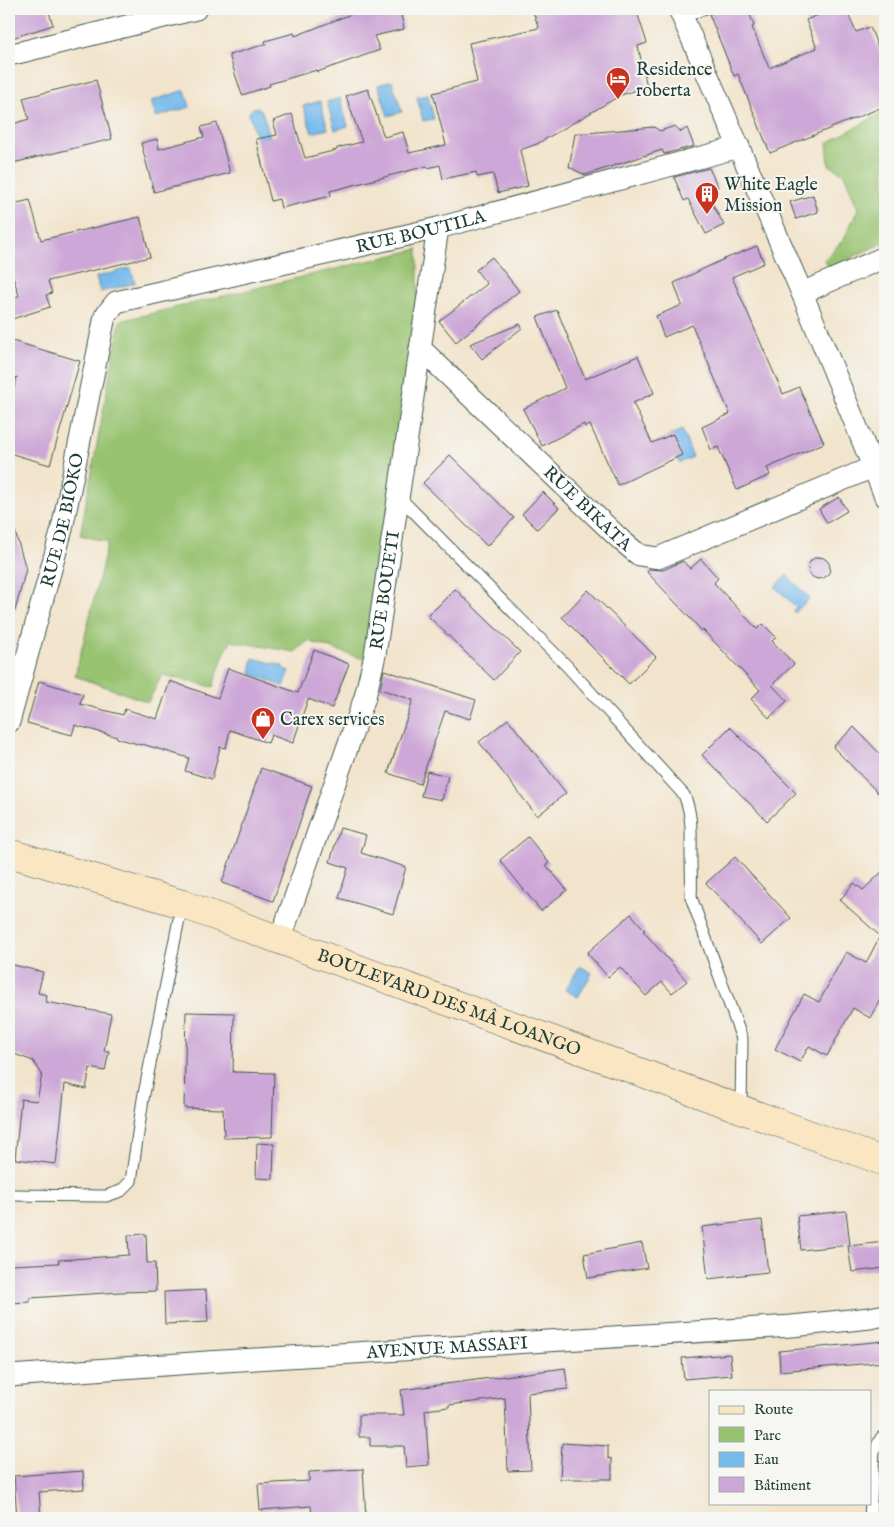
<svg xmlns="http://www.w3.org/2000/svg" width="894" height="1527" font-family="'IM FELL English',serif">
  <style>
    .green { fill: #97c26f; stroke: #5b8052 }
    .water { fill: #77baec; stroke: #4b7c90 }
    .building { fill: #cda7d7 }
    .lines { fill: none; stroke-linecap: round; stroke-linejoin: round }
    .lane-casing { stroke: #3f564b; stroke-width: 13 }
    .street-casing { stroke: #3f564b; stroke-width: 23 }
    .secondary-casing { stroke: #3f564b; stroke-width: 29 }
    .lane { stroke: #fff; stroke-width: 11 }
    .street { stroke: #fff; stroke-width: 21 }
    .secondary { stroke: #fbe6c4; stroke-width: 28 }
    .labels { text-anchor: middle; stroke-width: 4; stroke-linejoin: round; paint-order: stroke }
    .poi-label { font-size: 18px; fill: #1f3d34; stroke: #f6f6f2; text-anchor: start }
    .street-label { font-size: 18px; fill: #1f3d34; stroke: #f6f6f2 }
  </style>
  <rect width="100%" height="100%" fill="#f6f6f2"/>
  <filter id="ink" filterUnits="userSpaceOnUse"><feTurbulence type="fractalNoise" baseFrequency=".02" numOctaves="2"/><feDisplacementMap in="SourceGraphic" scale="10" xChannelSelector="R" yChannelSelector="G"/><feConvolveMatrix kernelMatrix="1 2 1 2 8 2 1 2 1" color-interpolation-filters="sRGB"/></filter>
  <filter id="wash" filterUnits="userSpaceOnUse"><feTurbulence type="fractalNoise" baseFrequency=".0096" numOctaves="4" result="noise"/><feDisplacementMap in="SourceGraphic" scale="20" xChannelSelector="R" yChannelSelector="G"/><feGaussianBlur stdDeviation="1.12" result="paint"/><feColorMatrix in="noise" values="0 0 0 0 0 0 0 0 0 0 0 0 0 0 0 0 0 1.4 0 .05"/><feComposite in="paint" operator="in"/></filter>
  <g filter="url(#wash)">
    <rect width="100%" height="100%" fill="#f2e4cc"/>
    <g class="green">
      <polygon points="885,111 885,242 829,268 824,260 844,239 858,209 844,174 829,165 827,143"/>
      <polygon points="418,249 418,362 364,659 308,641 295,652 231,641 224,654 213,687 162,675 148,702 75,676 108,542 80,535 120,321"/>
    </g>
    <g class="water">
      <polygon points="392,81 402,112 388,116 378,85"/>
      <polygon points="185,90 190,107 156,117 151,101"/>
      <polygon points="428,95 434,119 423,121 417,97"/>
      <polygon points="340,98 348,126 335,130 327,102"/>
      <polygon points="320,101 328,129 312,133 303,106"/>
      <polygon points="254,107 260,109 262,111 270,136 257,140 249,114 250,111"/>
      <polygon points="131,268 135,283 100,292 96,277"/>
      <polygon points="682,430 693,457 679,463 668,436"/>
      <polygon points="787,575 810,598 795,613 793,611 796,607 775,587"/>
      <polygon points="253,658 283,666 283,669 290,671 284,686 251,674 252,671 250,671"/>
      <polygon points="580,966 592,973 578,997 565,990"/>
    </g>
    <g id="blocks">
      <g class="building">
        <polygon points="9,9 48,9 53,25 9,39"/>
        <polygon points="364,9 367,17 400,9 404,29 374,36 380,50 317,72 317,70 269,84 270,86 242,95 229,55 266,44 265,41 294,33 295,36"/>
        <polygon points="532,9 636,9 647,43 638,46 647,87 621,95 537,144 520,150 528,186 498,193 493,174 477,177 476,172 443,179 440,165 428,168 427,166 330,191 331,196 281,208 279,199 271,201 256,139 277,135 273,121 292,114 305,158 337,150 337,148 362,142 346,96 368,89 384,137 403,132 409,153 446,145 433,93 477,82 469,43 539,28"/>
        <polygon points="724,9 748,9 754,26 752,27 769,68 817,48 806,20 833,9 846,9 856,32 870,27 885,65 885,106 770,153 738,74 734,76 709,14"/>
        <polygon points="96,80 112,139 9,164 9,125 29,119 23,98"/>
        <polygon points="217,123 230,173 154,192 141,143 157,139 159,149 204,137 201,127"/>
        <polygon points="675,126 681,132 687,128 694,146 664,154 662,150 585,175 569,167 575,134 654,127 660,131"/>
        <polygon points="709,168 718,187 706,192 724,225 706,234 688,199 684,201 674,177"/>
        <polygon points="813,195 818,212 796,219 790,202"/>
        <polygon points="30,200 41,240 140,217 150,257 48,281 52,293 46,295 50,307 9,320 9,299 19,296 9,263 9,205"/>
        <polygon points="757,246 764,263 732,277 783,394 799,387 824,443 767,468 770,475 737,490 718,447 711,450 702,427 730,414 692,325 664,337 656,316 682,305 674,283 722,260"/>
        <polygon points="492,257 519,291 456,342 439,321 487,284 476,270"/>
        <polygon points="557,310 585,379 638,356 654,393 633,403 652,443 673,434 682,455 618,485 590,425 585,427 584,424 542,446 523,409 565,388 537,317"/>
        <polygon points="520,324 522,328 482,359 470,344"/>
        <polygon points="9,340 80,361 50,465 9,453 9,406 17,377 9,379"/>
        <polygon points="450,455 514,518 487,546 423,483"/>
        <polygon points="543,492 559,508 537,529 522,514"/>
        <polygon points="839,497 847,511 827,523 819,509"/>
        <polygon points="14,528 26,569 15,611 9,611 9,529"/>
        <circle cx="819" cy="568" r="11"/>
        <polygon points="701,559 718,578 714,583 757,629 763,624 776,637 772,641 794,664 772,685 787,701 769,718 751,699 760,690 703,630 702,631 647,572 649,569 663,570 683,561 690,569"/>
        <polygon points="455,589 520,652 494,680 428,616"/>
        <polygon points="588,590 656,657 629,684 562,617"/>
        <polygon points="314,650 349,664 332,708 308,699 293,743 271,735 268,743 230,730 226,748 220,747 212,779 185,771 189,758 142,744 141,745 117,738 117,737 75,725 72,735 27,723 39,681 83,694 80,704 123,715 125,709 157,719 170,681 218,698 228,668 298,693"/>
        <polygon points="384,670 476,700 470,719 445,711 420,784 388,773 413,700 380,689"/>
        <polygon points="508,719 566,793 537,816 479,742"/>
        <polygon points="730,727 796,793 767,821 702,755"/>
        <polygon points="854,727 885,759 885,800 833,747"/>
        <polygon points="261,768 312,786 273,901 222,883"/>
        <polygon points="427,771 448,776 442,800 421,796"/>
        <polygon points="340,828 366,835 361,853 406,867 393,914 339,898 348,868 330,862"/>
        <polygon points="528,837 549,863 546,865 567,890 541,911 500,860"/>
        <polygon points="735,857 791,918 762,944 706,883"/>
        <polygon points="885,869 885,990 870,1018 853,1008 827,1056 809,1046 800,1062 775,1049 804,994 819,1002 846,952 866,963 880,936 840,900 854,883 863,890"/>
        <polygon points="631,914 645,930 643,931 687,981 672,993 662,982 646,996 620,967 608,977 587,953"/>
        <polygon points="9,964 43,972 38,993 47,995 46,1002 111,1014 104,1051 109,1051 105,1071 90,1068 86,1089 65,1084 56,1164 15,1159 21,1099 37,1101 42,1074 33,1061 9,1052"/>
        <polygon points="186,1012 234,1013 233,1072 274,1073 272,1137 224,1138 223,1109 184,1108"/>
        <polygon points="257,1143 274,1144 273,1179 256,1178"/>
        <polygon points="846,1211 850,1245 801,1250 797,1216"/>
        <polygon points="762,1220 768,1272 708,1279 702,1227"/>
        <polygon points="146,1234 147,1263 155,1263 156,1291 120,1292 30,1298 30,1302 9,1303 9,1265 59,1263 58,1260 129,1255 128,1235"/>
        <polygon points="885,1242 885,1268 852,1272 848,1246"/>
        <polygon points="642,1243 647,1268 588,1278 584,1254"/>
        <polygon points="206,1290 208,1322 165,1324 164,1292"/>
        <polygon points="885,1341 885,1362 780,1371 779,1351"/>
        <polygon points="730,1354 732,1375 684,1379 682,1358"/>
        <polygon points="565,1368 568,1389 528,1393 531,1470 508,1471 505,1398 449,1405 449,1407 425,1410 429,1465 406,1467 404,1446 370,1446 370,1437 359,1437 359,1415 404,1415 401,1390"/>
        <polygon points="562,1443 608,1446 608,1458 612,1459 612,1479 560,1479"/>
        <polygon points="363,1469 366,1518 312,1518 311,1506 260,1510 258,1484 309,1481 309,1472"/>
        <polygon points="83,1471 84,1489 39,1492 41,1518 17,1518 14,1476"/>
      </g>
    </g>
  </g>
  <g filter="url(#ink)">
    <use href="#blocks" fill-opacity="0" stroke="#3f564b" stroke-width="1"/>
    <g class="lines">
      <defs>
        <g id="lane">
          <polyline points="682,18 703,9"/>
          <path d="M399,497L567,666L684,795C693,815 691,836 691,857C691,871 692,883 691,897L742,1039L741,1109"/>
          <polyline points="9,1195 106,1196 121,1191 131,1181 143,1099 182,904"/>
          <polyline points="870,1518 874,1451 881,1438 885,1435"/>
        </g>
        <g id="street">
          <polyline points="679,9 802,293 885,496"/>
          <polyline points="9,55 196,9"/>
          <polyline points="802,293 885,257"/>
          <path id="s1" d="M420,348L622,541L639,555L658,558L873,467"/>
          <path id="s2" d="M9,722L62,529L105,316L116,302L438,228L739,147"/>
          <path id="s3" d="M280,940L365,697L375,655L438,228"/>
          <path id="s4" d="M9,1376L207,1362L792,1326L870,1318L885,1315"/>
        </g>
        <g id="secondary">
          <path id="s5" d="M9,853L182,904L885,1162"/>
        </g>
      </defs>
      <use href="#lane" class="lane-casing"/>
      <use href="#street" class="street-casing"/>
      <use href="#secondary" class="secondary-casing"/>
      <use href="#lane" class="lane"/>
      <use href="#street" class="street"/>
      <use href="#secondary" class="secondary"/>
    </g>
  </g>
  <defs>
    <symbol id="hotel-pin" viewBox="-11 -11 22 30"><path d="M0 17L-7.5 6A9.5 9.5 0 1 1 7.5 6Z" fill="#c8321e" stroke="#f6f6f2"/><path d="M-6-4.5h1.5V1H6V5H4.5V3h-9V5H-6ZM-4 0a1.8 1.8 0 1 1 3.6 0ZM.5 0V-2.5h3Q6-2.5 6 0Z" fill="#fff"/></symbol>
    <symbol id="building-pin" viewBox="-11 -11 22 30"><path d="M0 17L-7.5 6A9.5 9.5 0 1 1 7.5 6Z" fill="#c8321e" stroke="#f6f6f2"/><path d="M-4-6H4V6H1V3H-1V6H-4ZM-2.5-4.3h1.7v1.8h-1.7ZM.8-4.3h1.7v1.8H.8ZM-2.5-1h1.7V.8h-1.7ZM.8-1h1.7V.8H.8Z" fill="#fff"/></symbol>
    <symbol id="shop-pin" viewBox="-11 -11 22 30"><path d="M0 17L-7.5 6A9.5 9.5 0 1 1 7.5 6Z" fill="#c8321e" stroke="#f6f6f2"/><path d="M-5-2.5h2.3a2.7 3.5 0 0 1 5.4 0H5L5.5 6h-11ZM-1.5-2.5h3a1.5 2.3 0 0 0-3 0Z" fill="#fff"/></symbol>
  </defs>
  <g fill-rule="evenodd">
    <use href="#hotel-pin" x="604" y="65" width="28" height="38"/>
    <use href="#building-pin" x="693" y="180" width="28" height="38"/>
    <use href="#shop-pin" x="249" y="705" width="28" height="38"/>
  </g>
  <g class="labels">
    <g class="poi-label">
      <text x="636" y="75">Residence<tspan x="636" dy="21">roberta</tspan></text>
      <text x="724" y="190">White Eagle<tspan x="724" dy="21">Mission</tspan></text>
      <text x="280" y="725">Carex services</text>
    </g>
    <g class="street-label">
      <text dy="6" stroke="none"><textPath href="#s2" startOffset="748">RUE BOUTILA</textPath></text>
      <text dy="6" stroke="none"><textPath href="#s1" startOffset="232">RUE BIKATA</textPath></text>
      <text dy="6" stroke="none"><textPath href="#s2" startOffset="209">RUE DE BIOKO</textPath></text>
      <text dy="6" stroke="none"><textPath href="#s3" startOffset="366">RUE BOUETI</textPath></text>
      <text dy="6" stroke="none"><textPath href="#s5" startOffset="465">BOULEVARD DES MÂ LOANGO</textPath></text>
      <text dy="6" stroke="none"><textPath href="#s4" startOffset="439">AVENUE MASSAFI</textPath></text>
    </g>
  </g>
  <rect width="894" height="1527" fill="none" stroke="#f6f6f2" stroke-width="30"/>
  <rect x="709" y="1390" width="162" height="115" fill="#f6f6f2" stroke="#a0aca6"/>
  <rect x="719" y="1406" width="25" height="8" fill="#fbe6c4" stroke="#a0aca6"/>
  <text x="754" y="1414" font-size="15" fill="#1f3d34">Route</text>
  <rect x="719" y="1427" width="25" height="15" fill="#97c26f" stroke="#a0aca6"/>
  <text x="754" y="1440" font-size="15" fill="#1f3d34">Parc</text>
  <rect x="719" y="1452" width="25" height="15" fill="#77baec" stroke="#a0aca6"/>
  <text x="754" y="1464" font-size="15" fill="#1f3d34">Eau</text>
  <rect x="719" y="1477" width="25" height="15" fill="#cda7d7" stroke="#a0aca6"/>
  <text x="754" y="1490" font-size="15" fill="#1f3d34">Bâtiment</text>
</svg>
